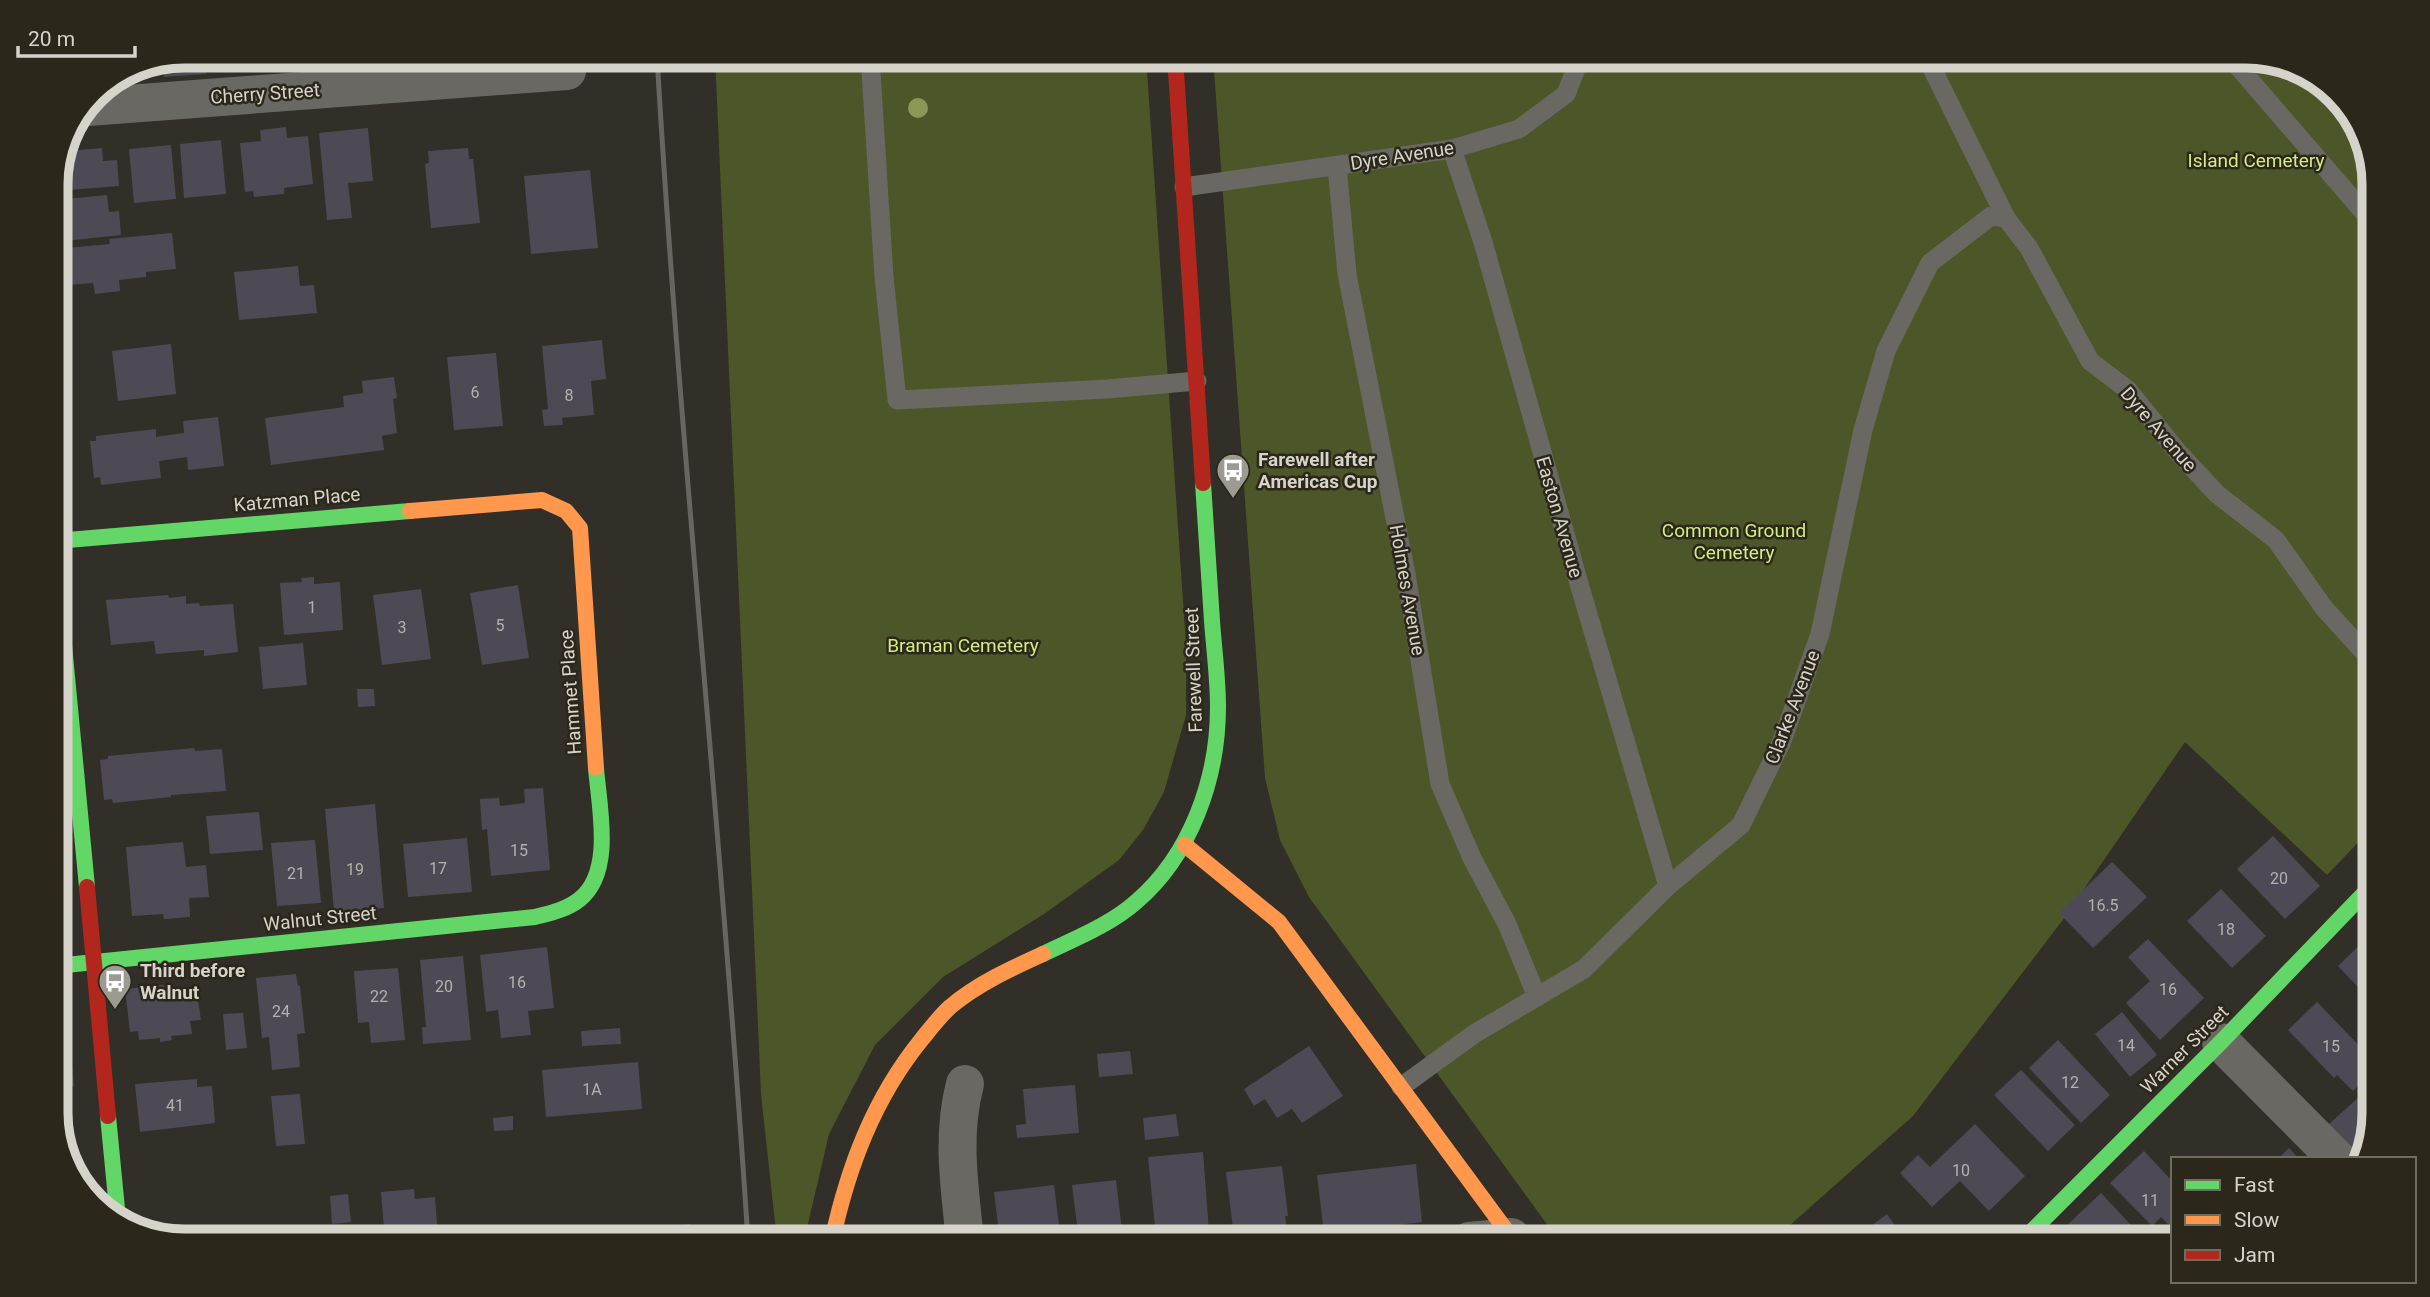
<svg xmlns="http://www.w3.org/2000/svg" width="2430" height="1297" font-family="Roboto,sans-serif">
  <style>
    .green { fill: #4c5629 }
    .building { fill: #4e4a55 }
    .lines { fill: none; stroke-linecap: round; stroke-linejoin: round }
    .lane { stroke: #6a6862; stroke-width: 19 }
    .street { stroke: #6a6862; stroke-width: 38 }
    .fast { stroke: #63d668; stroke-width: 16 }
    .slow { stroke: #ff974d; stroke-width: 16 }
    .jam { stroke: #b3261e; stroke-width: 16 }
    .rail { stroke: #676660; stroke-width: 5 }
    .tree { fill: #899757 }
    .labels { text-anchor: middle; stroke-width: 5; stroke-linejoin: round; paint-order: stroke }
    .number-label { font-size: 16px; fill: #b3b1ad }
    .street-label { font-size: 19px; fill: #d5d3ca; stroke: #2b271a }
    .park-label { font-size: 19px; fill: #d1ec7f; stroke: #2b271a }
    .poi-label { font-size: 19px; font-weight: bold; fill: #d5d3ca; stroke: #2b271a; text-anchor: start }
    .rim { fill: none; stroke: #d5d3ca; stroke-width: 9 }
  </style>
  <rect width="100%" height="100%" fill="#312f27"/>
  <g class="green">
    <polygon points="715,56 1146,56 1186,645 1186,715 1164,792 1143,830 1119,860 1044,914 943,977 875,1045 829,1134 804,1241 777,1241 761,1094"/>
    <polygon points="1213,56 2246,56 2303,69 2353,113 2374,176 2374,826 2327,875 2185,742 2062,921 1913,1116 1772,1241 1559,1241 1309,897 1280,840 1265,778"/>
  </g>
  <g class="building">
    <polygon points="184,56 204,56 206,74 164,77 163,60"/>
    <polygon points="239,56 286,56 287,66 240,69"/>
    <polygon points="430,56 487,56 487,58 430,63"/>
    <polygon points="286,127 287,138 308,136 313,184 284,188 284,194 254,197 253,191 245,192 240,143 261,141 260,130"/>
    <polygon points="368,128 373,181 348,183 352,218 327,220 319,133"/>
    <polygon points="221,140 226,194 184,198 180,144"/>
    <polygon points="171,145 176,199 134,203 129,149"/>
    <polygon points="102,148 103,161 117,160 119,186 56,191 56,176 68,151"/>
    <polygon points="468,148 469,159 473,159 480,223 431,228 425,164 429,163 428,151"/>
    <polygon points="590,170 598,248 531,254 524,176"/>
    <polygon points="107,195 109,212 119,211 121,235 56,242 56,200"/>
    <polygon points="172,233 176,269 146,272 146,277 119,280 120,291 95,294 93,283 69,285 66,248 110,244 109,239"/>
    <polygon points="298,266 300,286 314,285 317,313 239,320 234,272"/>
    <polygon points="602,340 606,379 591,381 594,415 562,418 563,425 544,426 542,410 548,409 542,346"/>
    <polygon points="171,344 176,394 118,401 112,351"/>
    <polygon points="496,353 503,426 454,430 447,357"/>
    <polygon points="394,377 397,398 393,399 397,433 382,436 384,450 271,465 265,418 344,407 343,396 363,393 362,381"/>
    <polygon points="218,417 224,466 188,470 187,457 159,461 161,478 101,485 100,477 94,478 90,441 96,441 96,436 156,429 156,437 184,433 183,421"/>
    <polygon points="314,577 314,584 340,582 343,630 284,635 280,583 302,582 301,578"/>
    <polygon points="518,585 529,658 482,665 470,593"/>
    <polygon points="421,589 431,659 382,665 373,595"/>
    <polygon points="168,595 169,598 186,596 186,604 199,603 200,606 233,604 238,652 204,656 204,650 156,654 154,641 111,645 106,600"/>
    <polygon points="303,643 307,685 263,689 259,647"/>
    <polygon points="357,689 374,689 375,706 358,707"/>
    <polygon points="194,748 195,751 222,749 226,791 171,795 171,797 113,803 112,799 104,800 100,760 108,759 108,756"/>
    <polygon points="543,788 550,870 491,876 487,829 482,830 480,799 499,798 500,806 525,803 524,789"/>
    <polygon points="375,804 384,908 334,912 325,809"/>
    <polygon points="259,812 263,850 210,854 206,816"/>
    <polygon points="2273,836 2320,886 2285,919 2237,869"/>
    <polygon points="467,838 472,892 408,897 403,844"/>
    <polygon points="315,840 321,903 277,906 271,843"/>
    <polygon points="183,842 186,867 206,865 209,897 189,898 190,917 164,919 163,914 132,916 126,847"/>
    <polygon points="2112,862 2147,897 2093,948 2059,913"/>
    <polygon points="2221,889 2266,936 2232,968 2187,921"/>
    <polygon points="2370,935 2374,939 2374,1004 2338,966"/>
    <polygon points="2148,939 2204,998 2160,1040 2126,1003 2150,981 2128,957"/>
    <polygon points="547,947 554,1008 528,1011 531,1035 501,1038 498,1010 486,1012 480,955"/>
    <polygon points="463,956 471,1040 423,1044 422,1027 426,1027 420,960"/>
    <polygon points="398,968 405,1040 371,1043 369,1022 358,1023 354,971"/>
    <polygon points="296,974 298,986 300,986 305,1033 297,1034 300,1067 272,1070 269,1037 262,1038 256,978"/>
    <polygon points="163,985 168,991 187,989 188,1001 198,1000 201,1020 190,1021 192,1034 171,1036 172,1040 160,1042 160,1038 139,1040 138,1031 130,1032 125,989"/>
    <polygon points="66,997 74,1086 56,1087 56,998"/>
    <polygon points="2317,1002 2374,1061 2374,1071 2353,1091 2337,1075 2334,1078 2288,1030"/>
    <polygon points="2122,1012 2157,1055 2130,1077 2095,1034"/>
    <polygon points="243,1013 247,1048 226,1050 223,1014"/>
    <polygon points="620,1028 621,1044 582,1046 581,1031"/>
    <polygon points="2058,1040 2110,1095 2081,1123 2029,1068"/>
    <polygon points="1309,1046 1343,1096 1302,1123 1292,1109 1277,1118 1265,1099 1254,1106 1244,1089"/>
    <polygon points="1130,1051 1133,1074 1099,1077 1097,1054"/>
    <polygon points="638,1062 642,1109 546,1117 542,1070"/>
    <polygon points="2021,1070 2075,1125 2048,1151 1994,1095"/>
    <polygon points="197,1079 197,1087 212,1086 215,1123 140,1132 135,1084"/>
    <polygon points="1075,1085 1079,1133 1017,1138 1016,1125 1026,1124 1023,1089"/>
    <polygon points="68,1094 73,1135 61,1136 56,1121 56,1095"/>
    <polygon points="300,1094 305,1144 276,1146 271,1096"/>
    <polygon points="2360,1096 2374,1113 2367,1141 2355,1153 2328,1125"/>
    <polygon points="1176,1114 1179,1136 1145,1140 1143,1118"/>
    <polygon points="513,1116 513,1130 494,1131 493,1118"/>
    <polygon points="1975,1124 2025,1176 1989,1211 1960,1181 1932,1207 1900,1173 1918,1155 1930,1167"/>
    <polygon points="2289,1148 2299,1159 2278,1159"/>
    <polygon points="2144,1151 2173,1182 2173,1229 2161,1217 2152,1226 2110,1183"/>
    <polygon points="1203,1152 1209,1232 1156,1237 1148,1157"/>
    <polygon points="78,1153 81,1184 78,1185 68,1154"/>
    <polygon points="1416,1164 1422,1222 1324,1234 1317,1175"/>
    <polygon points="1282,1166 1288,1216 1285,1216 1287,1229 1234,1236 1226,1172"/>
    <polygon points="1116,1180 1123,1239 1079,1241 1072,1185"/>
    <polygon points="1054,1185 1061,1241 1000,1241 994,1192"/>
    <polygon points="414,1189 415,1199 435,1197 438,1237 429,1237 429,1241 385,1241 381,1192"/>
    <polygon points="2101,1193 2146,1241 2074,1241 2063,1229"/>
    <polygon points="348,1194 351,1222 332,1224 330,1196"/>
    <polygon points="1887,1214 1906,1241 1851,1241"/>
    <polygon points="690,1224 691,1241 628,1241 627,1229"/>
    <polygon points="276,1225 278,1241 184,1241 164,1236"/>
    <polygon points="504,1230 505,1241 458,1241 457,1235"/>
  </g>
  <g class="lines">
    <g class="lane">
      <polyline points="870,56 884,277 897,400 1107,389 1197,381"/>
      <polyline points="1926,56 2006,218 2029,248 2090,361 2128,390 2177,451 2217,494 2276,540 2324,608 2374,663"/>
      <polyline points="2229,56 2374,224"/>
      <polyline points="1452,149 1483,242 1580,587 1668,886"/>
      <polyline points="1337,166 1347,274 1406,574 1440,784 1472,858 1507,924 1537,997"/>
      <polyline points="1184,187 1452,149 1519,129 1566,94 1581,56"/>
      <polyline points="1401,1087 1474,1034 1584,969 1668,886 1741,825 1782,741 1820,634 1863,430 1886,351 1930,263 1991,216 2006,218"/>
    </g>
    <g class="street">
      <polyline points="88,107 567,71"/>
      <polyline points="2221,1042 2337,1159"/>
      <path d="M965,1084C951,1137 960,1188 965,1241"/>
      <polyline points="1469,1241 1511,1237"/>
    </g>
    <g class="fast">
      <polyline points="56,541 410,511"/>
      <polyline points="56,561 87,887"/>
      <path d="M1043,954C1074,939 1110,925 1136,902C1191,855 1218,778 1218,707C1218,678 1214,649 1212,621C1209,575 1206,529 1203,483"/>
      <path d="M56,966L535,917C551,913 568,909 580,899C614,871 599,807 596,768"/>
      <polyline points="108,1116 118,1219"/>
      <polyline points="2022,1241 2221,1042 2374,883"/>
    </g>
    <g class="slow">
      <polyline points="410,511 542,500 566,511 580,528 596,768"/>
      <polyline points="1185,845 1279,922 1514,1241"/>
      <path d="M832,1241C848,1167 874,1098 922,1039C931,1028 940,1016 950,1007C977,984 1012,968 1043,954"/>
    </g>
    <g class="jam">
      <polyline points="1175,56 1203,483"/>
      <polyline points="87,887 108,1116"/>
    </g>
    <path class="rail" d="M657,56C680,452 723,846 748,1241"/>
  </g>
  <circle class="tree" cx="918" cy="108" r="10"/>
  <defs>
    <symbol id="bus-pin" viewBox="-11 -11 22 30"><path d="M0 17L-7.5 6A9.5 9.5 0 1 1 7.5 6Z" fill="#9c9a91" stroke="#2b271a"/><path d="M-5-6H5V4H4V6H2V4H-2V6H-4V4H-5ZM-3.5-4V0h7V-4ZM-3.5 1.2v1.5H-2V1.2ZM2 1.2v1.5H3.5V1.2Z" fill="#fff"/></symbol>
  </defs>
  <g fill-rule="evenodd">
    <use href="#bus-pin" x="1214" y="451" width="38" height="52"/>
    <use href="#bus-pin" x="96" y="962" width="38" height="52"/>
  </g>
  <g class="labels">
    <g class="number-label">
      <text x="475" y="398">6</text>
      <text x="569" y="401">8</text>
      <text x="312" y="613">1</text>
      <text x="500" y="631">5</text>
      <text x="402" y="633">3</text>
      <text x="519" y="856">15</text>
      <text x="438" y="874">17</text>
      <text x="355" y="875">19</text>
      <text x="296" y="879">21</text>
      <text x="2279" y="884">20</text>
      <text x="2103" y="911">16.5</text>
      <text x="2226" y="935">18</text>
      <text x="517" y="988">16</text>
      <text x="444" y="992">20</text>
      <text x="2168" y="995">16</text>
      <text x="379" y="1002">22</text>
      <text x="281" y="1017">24</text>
      <text x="2126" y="1051">14</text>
      <text x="2331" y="1052">15</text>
      <text x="2070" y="1088">12</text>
      <text x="592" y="1095">1A</text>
      <text x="175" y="1111">41</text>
      <text x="1961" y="1176">10</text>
      <text x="2150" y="1206">11</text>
    </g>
    <g class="street-label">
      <text transform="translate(265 93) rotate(-4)" y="7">Cherry Street</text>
      <text transform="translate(1402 155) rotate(-9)" y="7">Dyre Avenue</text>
      <text transform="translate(2159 429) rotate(49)" y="7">Dyre Avenue</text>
      <text transform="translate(297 499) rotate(-5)" y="7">Katzman Place</text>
      <text transform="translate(1560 517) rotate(74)" y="7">Easton Avenue</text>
      <text transform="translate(1408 590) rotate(80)" y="7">Holmes Avenue</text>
      <text transform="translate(1193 670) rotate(-92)" y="7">Farewell Street</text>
      <text transform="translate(570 692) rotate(-94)" y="7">Hammet Place</text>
      <text transform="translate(1792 707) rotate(-69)" y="7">Clarke Avenue</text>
      <text transform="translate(320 918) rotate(-6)" y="7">Walnut Street</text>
      <text transform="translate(2184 1049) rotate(-45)" y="7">Warner Street</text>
    </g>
    <g class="park-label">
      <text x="2256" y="167">Island Cemetery</text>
      <text x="1734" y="537">Common Ground<tspan x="1734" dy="22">Cemetery</tspan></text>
      <text x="963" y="652">Braman Cemetery</text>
    </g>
    <g class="poi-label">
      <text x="1258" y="466">Farewell after<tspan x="1258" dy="22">Americas Cup</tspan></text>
      <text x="140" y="977">Third before<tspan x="140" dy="22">Walnut</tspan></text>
    </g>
  </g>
  <path d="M0 0H2430V1297H0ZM184 68H2246A116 116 0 0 1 2362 184V1113A116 116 0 0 1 2246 1229H184A116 116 0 0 1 68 1113V184A116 116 0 0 1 184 68Z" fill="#2b271a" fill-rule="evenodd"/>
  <path class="rim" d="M184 68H2246A116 116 0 0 1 2362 184V1113A116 116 0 0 1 2246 1229H184A116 116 0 0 1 68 1113V184A116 116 0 0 1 184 68Z"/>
  <rect x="2171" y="1157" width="245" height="126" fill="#2b271a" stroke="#6f6c60" stroke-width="2"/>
  <rect x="2185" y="1180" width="35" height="10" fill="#63d668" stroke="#6f6c60" stroke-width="2"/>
  <text x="2234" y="1192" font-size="21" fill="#d5d3ca">Fast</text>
  <rect x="2185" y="1215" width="35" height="10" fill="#ff974d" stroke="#6f6c60" stroke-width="2"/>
  <text x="2234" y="1227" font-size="21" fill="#d5d3ca">Slow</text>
  <rect x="2185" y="1250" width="35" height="10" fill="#b3261e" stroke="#6f6c60" stroke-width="2"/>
  <text x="2234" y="1262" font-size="21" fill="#d5d3ca">Jam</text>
  <path d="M18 46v10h117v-10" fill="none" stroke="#d5d3ca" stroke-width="3.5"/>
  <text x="28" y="46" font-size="21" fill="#d5d3ca" stroke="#2b271a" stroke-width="5" paint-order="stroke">20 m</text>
</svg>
